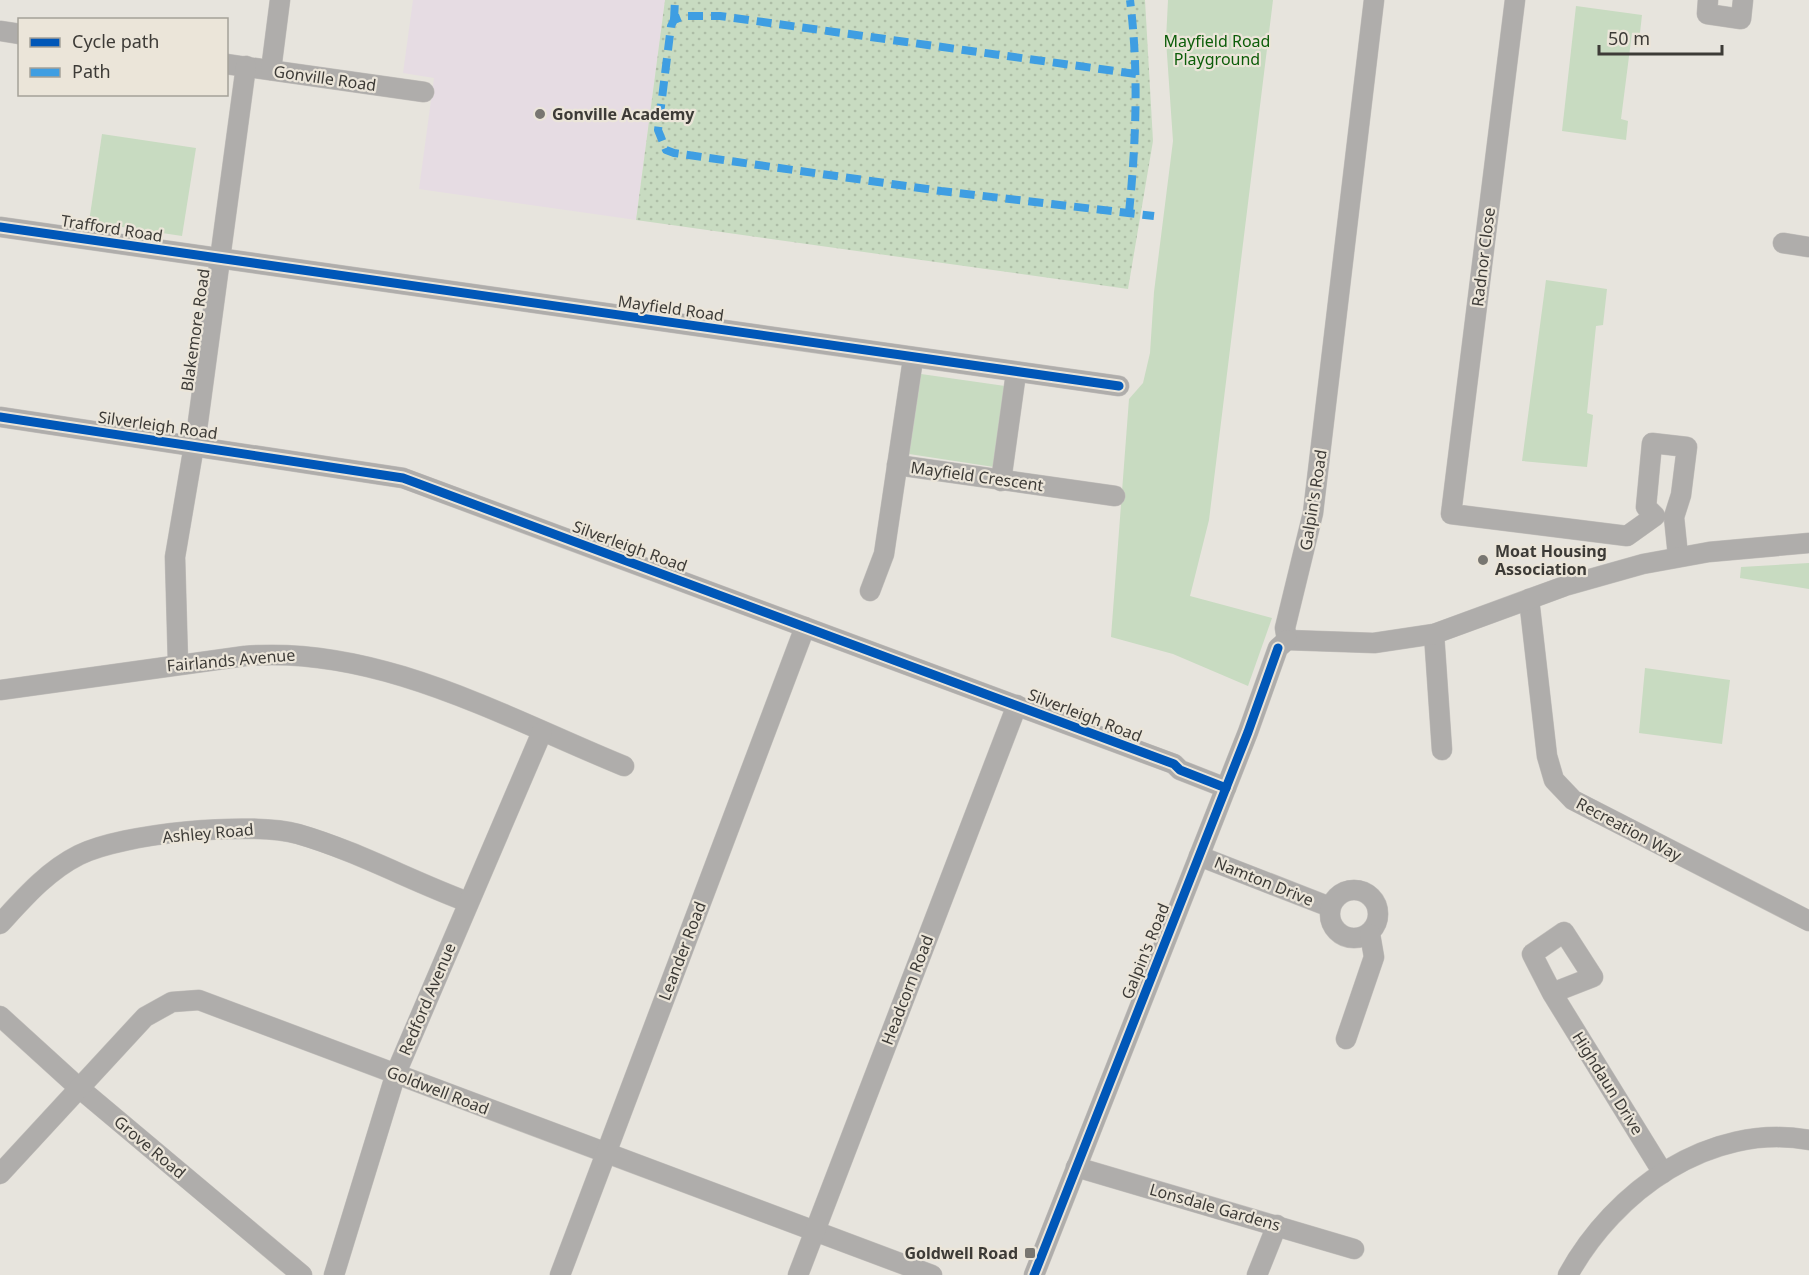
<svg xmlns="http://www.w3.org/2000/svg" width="1809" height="1275" font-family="'Noto Sans',sans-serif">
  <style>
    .education { fill: #e6dce3 }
    .grass { fill: url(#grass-dots) }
    .park { fill: #c8dbc1 }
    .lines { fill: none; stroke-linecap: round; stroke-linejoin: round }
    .minor-casing { stroke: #c4c1bd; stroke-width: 21 }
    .minor { stroke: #afadab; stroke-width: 20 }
    .quiet { stroke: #3f9ee2; stroke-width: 8; stroke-dasharray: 15 8; stroke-linecap: butt }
    .cycleway-casing { stroke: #ebe5d9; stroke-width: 13 }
    .cycleway { stroke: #0057b8; stroke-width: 9 }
    .poi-dot { fill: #787671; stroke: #ebe5d9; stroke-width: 2 }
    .labels { text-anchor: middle; stroke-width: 4.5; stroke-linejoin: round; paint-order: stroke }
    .park-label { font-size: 16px; fill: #0c5d09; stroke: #ebe5d9 }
    .street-label { font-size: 16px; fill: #3d3b37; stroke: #ebe5d9 }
    .poi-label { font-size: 16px; font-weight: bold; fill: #3d3b37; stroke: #ebe5d9; text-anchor: start }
  </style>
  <defs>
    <pattern id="grass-dots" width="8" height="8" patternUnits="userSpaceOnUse" patternTransform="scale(1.5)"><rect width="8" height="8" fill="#c8dbc1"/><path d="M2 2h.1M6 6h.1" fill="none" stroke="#adbda6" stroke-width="1.8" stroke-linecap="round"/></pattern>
  </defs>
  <rect width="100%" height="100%" fill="#e7e4dd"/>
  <polygon class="education" points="413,0 665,0 636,220 419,189 434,78 403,73"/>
  <polygon class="grass" points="665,0 1145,0 1153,141 1128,289 636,220"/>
  <g class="park">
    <polygon points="1168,0 1273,0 1209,520 1190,596 1272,618 1248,686 1173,654 1111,637 1129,399 1143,383 1150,353 1154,292 1173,141 1166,40"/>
    <polygon points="1576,6 1642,15 1640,33 1632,33 1621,119 1628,121 1626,140 1562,131"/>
    <polygon points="102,134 196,148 182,236 89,222"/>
    <polygon points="1546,280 1607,289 1603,325 1596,326 1587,413 1593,415 1587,467 1522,461"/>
    <polygon points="921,374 1005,386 994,467 909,454"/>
    <polygon points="1809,563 1809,589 1740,578 1741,567"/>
    <polygon points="1645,668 1730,680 1722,744 1639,733"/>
  </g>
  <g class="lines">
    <defs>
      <g id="minor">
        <polyline points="1515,0 1451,514 1627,536 1655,516 1646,507 1652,443 1687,447 1681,495 1674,517 1678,556"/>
        <polyline points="1708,0 1707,14 1741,19 1743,0"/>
        <polyline points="0,31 20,34"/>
        <polyline points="226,64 424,92"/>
        <polyline points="271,70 280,0"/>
        <polyline points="0,227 1119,386"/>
        <polyline points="1783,243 1809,247"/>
        <polyline points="0,417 403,478 1174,764 1180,770 1226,788"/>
        <polyline points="897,465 1115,496"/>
        <polyline points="1001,481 1016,373"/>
        <polyline points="870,591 884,554 913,359"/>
        <polyline points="1529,599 1547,756 1554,780 1573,800 1809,921"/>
        <polyline points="1434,634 1442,750"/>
        <polyline points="1287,640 1285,628 1313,513 1374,0"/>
        <polyline points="1287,640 1374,643 1434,634 1565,586 1643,564 1709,552 1809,543"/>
        <polyline points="178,663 175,557 198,422 246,66"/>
        <path d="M0,690L245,656C378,645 504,717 624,766"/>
        <polyline points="1199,856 1330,907"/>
        <circle cx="1354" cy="914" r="24"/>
        <path d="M0,924C23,899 47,871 79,855C123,833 251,821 298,834C357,851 411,881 468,902"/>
        <polyline points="1552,993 1593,977 1564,932 1532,954 1552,993 1663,1173"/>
        <polyline points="0,1016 78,1087 302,1275"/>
        <polyline points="1346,1039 1374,957 1370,934"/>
        <polyline points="1076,1167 1354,1249"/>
        <polyline points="0,1174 145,1017 172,1002 199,1000 932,1275"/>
        <polyline points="334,1275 396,1073 542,732"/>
        <polyline points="560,1275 805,627"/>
        <polyline points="798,1275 1017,705"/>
        <polyline points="1034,1275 1248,732 1278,648 1287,640"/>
        <polyline points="1257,1275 1277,1225"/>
        <path d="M1568,1275C1614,1191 1710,1122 1809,1140"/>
      </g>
    </defs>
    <use href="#minor" class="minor-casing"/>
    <use href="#minor" class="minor"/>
    <g class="quiet">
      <polyline points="674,20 675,0"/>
      <polyline points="1136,74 720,16 684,16 674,20 671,26 658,130 666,150 674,153 941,191 1154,216"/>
      <path d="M1129,213C1136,142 1139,71 1130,0"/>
    </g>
    <defs>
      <g id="cycleway">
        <polyline points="0,227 1119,386"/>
        <polyline points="0,417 403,478 1174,764 1180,770 1226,788"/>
        <polyline points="1034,1275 1248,732 1278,648"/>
      </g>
    </defs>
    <use href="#cycleway" class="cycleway-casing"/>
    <use href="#cycleway" class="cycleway"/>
  </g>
  <g class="poi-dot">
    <circle cx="540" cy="114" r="6"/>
    <circle cx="1483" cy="560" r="6"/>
    <rect x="1024" y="1247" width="12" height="12" rx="3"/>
  </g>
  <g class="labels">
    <g class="park-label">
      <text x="1217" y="47">Mayfield Road<tspan x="1217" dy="18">Playground</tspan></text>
    </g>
    <g class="street-label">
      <text transform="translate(325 78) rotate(8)" y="6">Gonville Road</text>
      <text transform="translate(112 228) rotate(9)" y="6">Trafford Road</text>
      <text transform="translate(1483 257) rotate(-83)" y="6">Radnor Close</text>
      <text transform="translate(671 308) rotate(8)" y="6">Mayfield Road</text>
      <text transform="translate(195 330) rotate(-82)" y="6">Blakemore Road</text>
      <text transform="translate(158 425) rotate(8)" y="6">Silverleigh Road</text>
      <text transform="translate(977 476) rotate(8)" y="6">Mayfield Crescent</text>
      <text transform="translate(1313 500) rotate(-81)" y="6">Galpin's Road</text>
      <text transform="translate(630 546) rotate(20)" y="6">Silverleigh Road</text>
      <text transform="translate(231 660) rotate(-5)" y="6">Fairlands Avenue</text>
      <text transform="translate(1085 715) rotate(21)" y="6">Silverleigh Road</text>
      <text transform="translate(1629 829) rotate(28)" y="6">Recreation Way</text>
      <text transform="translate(208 833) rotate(-5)" y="6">Ashley Road</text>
      <text transform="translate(1264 881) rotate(22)" y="6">Namton Drive</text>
      <text transform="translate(682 951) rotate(-69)" y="6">Leander Road</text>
      <text transform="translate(1145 951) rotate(-68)" y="6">Galpin's Road</text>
      <text transform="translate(907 990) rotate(-69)" y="6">Headcorn Road</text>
      <text transform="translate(427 999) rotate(-67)" y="6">Redford Avenue</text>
      <text transform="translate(1608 1083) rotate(58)" y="6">Highdaun Drive</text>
      <text transform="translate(438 1090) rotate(21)" y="6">Goldwell Road</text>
      <text transform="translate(150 1147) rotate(40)" y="6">Grove Road</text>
      <text transform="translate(1215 1207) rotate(16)" y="6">Lonsdale Gardens</text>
    </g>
    <g class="poi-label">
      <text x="552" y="120">Gonville Academy</text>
      <text x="1495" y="557">Moat Housing<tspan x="1495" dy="18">Association</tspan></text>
      <text x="1018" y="1259" text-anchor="end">Goldwell Road</text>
    </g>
  </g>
  <rect x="18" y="18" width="210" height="78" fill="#ebe5d9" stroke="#a5a198" stroke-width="1.5"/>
  <rect x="30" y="38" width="30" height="9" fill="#0057b8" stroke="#a5a198" stroke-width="1.5"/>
  <text x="72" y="48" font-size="18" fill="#3d3b37">Cycle path</text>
  <rect x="30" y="68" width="30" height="9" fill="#3f9ee2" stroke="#a5a198" stroke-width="1.5"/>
  <text x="72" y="78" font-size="18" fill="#3d3b37">Path</text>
  <path d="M1599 45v9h123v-9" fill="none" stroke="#3d3b37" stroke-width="3"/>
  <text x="1608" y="45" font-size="18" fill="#3d3b37" stroke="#ebe5d9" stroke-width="4.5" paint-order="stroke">50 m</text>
</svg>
